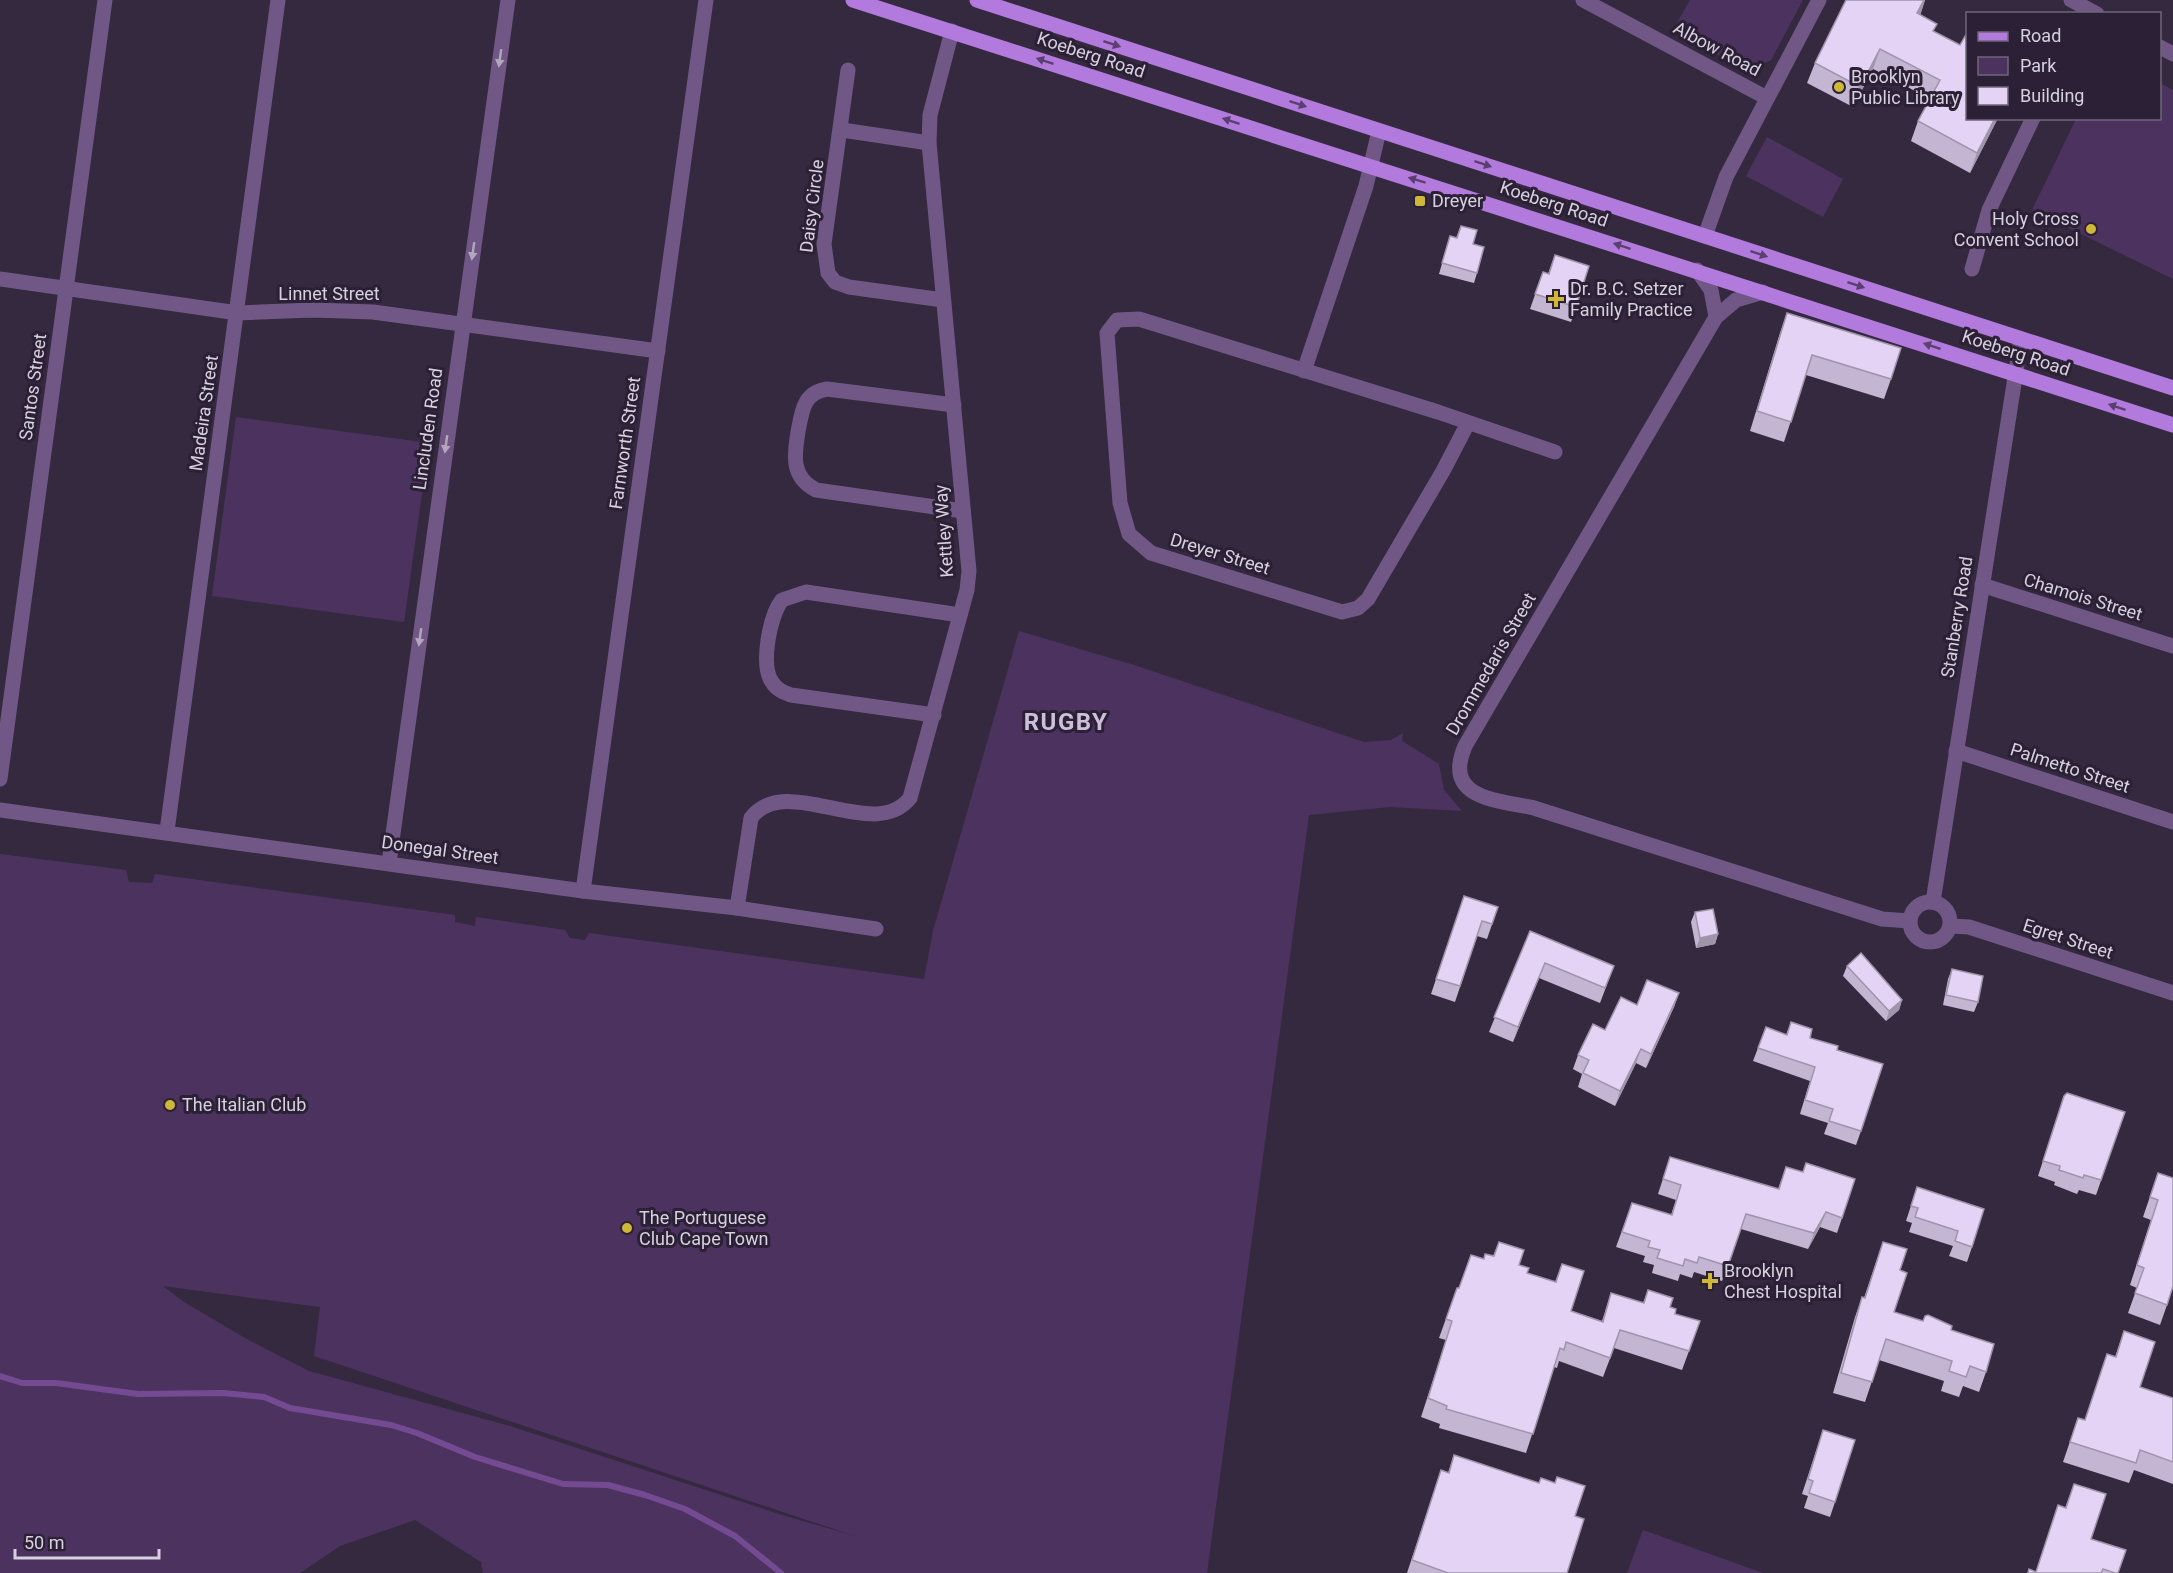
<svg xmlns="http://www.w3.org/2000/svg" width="2173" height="1573" font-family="Roboto,sans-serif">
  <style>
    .green { fill: #4c335f; fill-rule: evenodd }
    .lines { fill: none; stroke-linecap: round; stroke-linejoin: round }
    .stream { stroke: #744b93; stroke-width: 6 }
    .street { stroke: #715786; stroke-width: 15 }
    .primary { stroke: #b27add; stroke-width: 15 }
    .wall { fill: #c4b5d2 }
    .shaded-wall { fill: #a094ab }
    .building { fill: #e4d3f4; stroke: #a094ab; stroke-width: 1.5 }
    .oneway { fill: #5a4070 }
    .oneway2 { fill: #b3a6bf }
    .poi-dot { fill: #cfb837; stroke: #2b2035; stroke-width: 2 }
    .labels { text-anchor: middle; stroke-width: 6; stroke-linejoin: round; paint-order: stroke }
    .street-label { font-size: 18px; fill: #d7d0de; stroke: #2b2035 }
    .poi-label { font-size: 18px; fill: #d7d0de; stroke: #2b2035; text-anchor: start }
    .district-label { font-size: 24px; font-weight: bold; letter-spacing: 1.5px; fill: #cdbfda; stroke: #2b2035 }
  </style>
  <rect width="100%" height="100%" fill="#35293f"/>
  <g class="green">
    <polygon points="1690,0 1803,0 1771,60 1747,71 1673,30"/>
    <polygon points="2160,83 2173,90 2173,279 2032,210 2076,119 2160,118"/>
    <polygon points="1767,137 1843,179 1823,217 1746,176"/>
    <polygon points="236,417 429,443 404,622 212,596"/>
    <path d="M1019,631L1134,665L1364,742L1391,740L1403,733L1402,741L1439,764L1444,790L1462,811L1390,807L1309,815L1207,1573H483L481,1562L415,1520L340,1546L300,1573H0V854L126,870L129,882L152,883L155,874L455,915V922L475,926L476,917L565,930L570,938L585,940L589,933L924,979L933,931ZM163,1286L320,1307L314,1356L855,1536L782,1515L510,1426L309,1371L245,1338L184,1302Z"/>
    <polygon points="1643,1530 1763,1573 1627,1573"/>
  </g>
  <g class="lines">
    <polyline class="stream" points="0,1376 22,1383 56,1383 138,1394 223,1393 264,1397 290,1408 391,1425 417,1433 475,1457 563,1484 608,1485 645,1495 685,1509 735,1536 781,1573"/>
    <g class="street">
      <polyline points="1583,0 1767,98"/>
      <polyline points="2071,0 2097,14"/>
      <polyline points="2160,47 2173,54"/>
      <polyline points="848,70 824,244 828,273 835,282 849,287 943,300"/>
      <polyline points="842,130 929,143"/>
      <polyline points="1705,236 1726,177 1819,0"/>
      <polyline points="1972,269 1989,210 2033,118"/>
      <polyline points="1697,270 1711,290 1716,317"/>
      <polyline points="0,279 238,313 313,310 373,312 658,351"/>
      <path d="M1763,292L1736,300L1716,317L1465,746C1442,800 1499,800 1534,808L1882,919L1910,921"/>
      <polyline points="1304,371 1366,186 1379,131"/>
      <path d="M954,405L827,389C803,393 802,411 798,432C794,456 791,477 816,490L963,511"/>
      <polyline points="1468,423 1443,471 1368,599 1358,608 1342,612 1151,553 1129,534 1120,503 1107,333 1117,320 1139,319 1438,412 1555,452"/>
      <polyline points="1982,585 2173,646"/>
      <path d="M934,715L791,695C783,692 777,690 772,682C760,665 770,615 782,600L806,592L960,615"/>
      <polyline points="1956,751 2173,822"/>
      <polyline points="0,779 105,0"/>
      <polyline points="0,810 583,891 737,908 876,929"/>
      <polyline points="167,831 278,0"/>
      <polyline points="389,863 508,0"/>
      <polyline points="583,891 706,0"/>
      <polyline points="1933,902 2021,339"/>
      <circle cx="1930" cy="922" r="20"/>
      <path d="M737,908L751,818C786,771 874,844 910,798L967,590L969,571L929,143L930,115L952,31"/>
      <polyline points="1950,926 1969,927 2173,993"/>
    </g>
    <g class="primary">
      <polyline points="853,0 2173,425"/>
      <polyline points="977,0 2173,388"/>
    </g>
  </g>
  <g class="wall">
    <polygon points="1846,0 1925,0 1920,15 1934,31 1998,118 1970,173 1911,141 1918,121 1930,99 1873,69 1853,107 1807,83 1815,63"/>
    <polygon points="1461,226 1473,244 1477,273 1474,283 1439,274 1450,236 1456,238"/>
    <polygon points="1555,255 1576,307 1571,322 1530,309 1543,272 1548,274"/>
    <polygon points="1787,313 1891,379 1884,399 1806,375 1784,442 1750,431 1780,333"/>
    <polygon points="1464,896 1498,907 1487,939 1477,936 1455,1002 1431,994"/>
    <polygon points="1695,912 1718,934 1715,944 1696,948 1691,922"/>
    <polygon points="1530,931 1614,966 1600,1003 1539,978 1513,1042 1489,1032"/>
    <polygon points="1847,966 1902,1000 1899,1010 1886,1021 1843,976"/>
    <polygon points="1952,969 1978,1002 1974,1012 1943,1005 1948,979"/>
    <polygon points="1679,993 1674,1007 1646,1068 1636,1063 1615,1106 1578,1087 1582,1074 1573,1069 1578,1055 1605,1030 1637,1005"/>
    <polygon points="1791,1022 1810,1038 1837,1050 1861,1131 1856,1145 1824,1134 1828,1123 1800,1114 1810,1081 1753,1061 1766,1027 1786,1035"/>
    <polygon points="2064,1096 2125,1112 2096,1195 2079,1190 2077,1194 2054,1185 2055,1182 2038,1176"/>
    <polygon points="1670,1157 1778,1189 1786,1167 1842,1218 1837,1233 1820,1227 1808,1249 1741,1229 1722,1281 1694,1272 1692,1278 1680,1274 1678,1281 1652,1273 1654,1265 1643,1262 1645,1256 1616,1247 1632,1203 1671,1215 1676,1200 1658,1194"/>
    <polygon points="2158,1173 2167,1305 2160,1325 2128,1313 2137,1288 2130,1285 2151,1220 2143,1217"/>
    <polygon points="1917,1187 1972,1247 1967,1262 1949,1256 1953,1246 1909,1232 1912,1223 1906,1221"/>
    <polygon points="1499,1242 1527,1273 1555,1282 1562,1264 1571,1311 1602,1321 1611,1293 1643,1303 1648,1290 1670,1307 1675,1314 1700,1321 1682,1370 1614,1348 1603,1377 1559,1361 1557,1368 1554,1367 1526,1453 1439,1428 1440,1424 1421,1417 1446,1340 1439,1338 1457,1288 1459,1288 1484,1259 1493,1256"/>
    <polygon points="1883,1242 1900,1270 1894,1312 1951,1330 1986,1372 1979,1392 1963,1386 1959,1397 1941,1391 1944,1381 1879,1360 1865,1402 1833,1393 1855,1317 1862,1297 1864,1298"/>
    <polygon points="2124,1331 2140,1387 2173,1398 2173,1484 2134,1470 2129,1483 2063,1462 2078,1418 2085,1420 2107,1354 2115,1357"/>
    <polygon points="1823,1430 1835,1502 1830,1517 1804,1508 1808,1496 1802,1494"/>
    <polygon points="1454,1455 1575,1516 1567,1573 1407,1573 1441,1470 1448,1473"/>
    <polygon points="2074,1484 2091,1539 2118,1573 2027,1573 2036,1572 2058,1505 2065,1508"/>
  </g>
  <g class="shaded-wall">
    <polygon points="1924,0 1925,0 1921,13 1909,33 1917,13"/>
    <polygon points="1880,49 1873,69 1853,107 1860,87"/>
    <polygon points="1995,118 1998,118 1970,173 1977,153"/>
    <polygon points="1718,934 1715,944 1696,948 1700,938"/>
    <polygon points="1545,963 1539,978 1513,1042 1518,1027"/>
    <polygon points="1679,993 1674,1007 1646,1068 1651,1054"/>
    <polygon points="1902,1000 1899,1010 1886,1021 1889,1011"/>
    <polygon points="1641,1049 1636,1063 1615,1106 1620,1091"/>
    <polygon points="1826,1212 1820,1227 1808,1249 1814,1233"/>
  </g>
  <g class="building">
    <polygon points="1846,0 1924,0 1917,13 1937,24 1933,31 1960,45 1968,31 1968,118 1995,118 1977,153 1918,121 1940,80 1880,49 1860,87 1815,63"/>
    <polygon points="1461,226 1477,230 1473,244 1484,247 1477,273 1442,263 1450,236 1457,238"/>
    <polygon points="1555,255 1589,266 1576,307 1535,294 1543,272 1549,274"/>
    <polygon points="1787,313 1901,348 1891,379 1812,355 1791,422 1757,411"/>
    <polygon points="1464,896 1498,907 1492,924 1482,921 1460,986 1436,979"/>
    <polygon points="1713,909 1718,934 1700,938 1695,912"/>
    <polygon points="1530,931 1614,966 1605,988 1545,963 1518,1027 1494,1017"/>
    <polygon points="1861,953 1902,1000 1889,1011 1847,966"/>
    <polygon points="1952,969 1983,976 1978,1002 1946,995"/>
    <polygon points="1647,980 1679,993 1651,1054 1641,1049 1620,1091 1583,1073 1589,1060 1578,1055 1593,1024 1605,1030 1621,997 1637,1005"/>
    <polygon points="1791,1022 1812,1029 1810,1038 1838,1046 1837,1050 1883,1064 1861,1131 1829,1121 1833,1109 1805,1100 1815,1067 1758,1048 1766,1027 1787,1035"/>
    <polygon points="2067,1093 2125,1112 2101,1180 2084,1175 2083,1178 2059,1170 2060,1166 2043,1161 2064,1096"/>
    <polygon points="1670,1157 1779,1189 1786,1167 1803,1172 1806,1163 1855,1179 1842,1218 1826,1212 1814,1233 1746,1214 1728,1266 1699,1257 1697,1263 1685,1259 1683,1266 1657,1258 1660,1250 1648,1247 1650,1241 1622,1232 1632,1203 1672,1215 1681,1185 1663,1179"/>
    <polygon points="2158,1173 2173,1178 2173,1286 2167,1305 2135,1293 2144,1268 2137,1265 2158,1200 2150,1197"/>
    <polygon points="1917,1187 1984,1209 1972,1247 1955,1241 1958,1231 1915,1217 1918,1208 1911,1206"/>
    <polygon points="1499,1242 1524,1250 1519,1265 1529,1268 1527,1273 1556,1282 1562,1264 1584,1271 1571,1311 1603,1322 1611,1293 1644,1303 1648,1290 1673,1298 1670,1307 1676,1309 1675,1314 1700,1321 1689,1351 1620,1330 1610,1358 1566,1342 1564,1350 1560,1348 1533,1434 1446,1409 1447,1406 1428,1398 1452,1321 1446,1319 1457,1288 1459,1288 1471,1255 1484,1259 1485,1254 1494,1256"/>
    <polygon points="1883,1242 1907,1249 1900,1270 1907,1273 1894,1312 1923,1321 1925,1316 1928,1315 1952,1326 1951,1330 1994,1344 1986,1372 1970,1366 1966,1377 1949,1371 1952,1361 1886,1339 1872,1382 1841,1373 1862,1297 1865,1298"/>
    <polygon points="2124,1331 2155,1342 2140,1387 2173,1398 2173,1462 2140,1450 2136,1463 2070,1442 2078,1418 2085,1420 2107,1354 2116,1357"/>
    <polygon points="1823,1430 1855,1440 1835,1502 1809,1493 1813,1481 1808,1479"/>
    <polygon points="1454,1455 1539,1483 1541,1478 1555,1483 1557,1477 1585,1486 1575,1516 1584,1519 1567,1573 1448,1573 1412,1560 1441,1470 1449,1473"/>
    <polygon points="2074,1484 2106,1494 2091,1539 2126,1550 2118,1573 2115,1573 2103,1569 2101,1573 2028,1573 2029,1569 2036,1572 2058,1505 2066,1508"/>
  </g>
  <defs><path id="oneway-solid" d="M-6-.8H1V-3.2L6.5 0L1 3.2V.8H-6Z" transform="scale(1.5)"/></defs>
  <g class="oneway">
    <use href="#oneway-solid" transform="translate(1112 44) rotate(18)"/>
    <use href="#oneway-solid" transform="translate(1045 61) rotate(-162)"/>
    <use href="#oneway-solid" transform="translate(1298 104) rotate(18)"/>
    <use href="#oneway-solid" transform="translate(1231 121) rotate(-162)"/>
    <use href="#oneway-solid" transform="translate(1483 164) rotate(18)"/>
    <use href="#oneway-solid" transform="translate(1417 180) rotate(-163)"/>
    <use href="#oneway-solid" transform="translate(1622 246) rotate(-162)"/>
    <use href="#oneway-solid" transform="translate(1759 254) rotate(18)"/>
    <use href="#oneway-solid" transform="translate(1856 285) rotate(18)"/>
    <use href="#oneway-solid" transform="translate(1932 346) rotate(-162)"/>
    <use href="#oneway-solid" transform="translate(2117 407) rotate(-162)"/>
  </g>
  <g class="oneway2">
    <use href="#oneway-solid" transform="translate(500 58) rotate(98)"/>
    <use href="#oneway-solid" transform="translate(473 251) rotate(98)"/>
    <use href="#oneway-solid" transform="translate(446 444) rotate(98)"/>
    <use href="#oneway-solid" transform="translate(420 637) rotate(98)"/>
  </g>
  <g class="poi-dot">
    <circle cx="1839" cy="87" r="6"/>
    <rect x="1414" y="195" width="12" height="12" rx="3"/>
    <circle cx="2091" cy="229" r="6"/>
    <path d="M1553 290h6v6h6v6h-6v6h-6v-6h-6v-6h6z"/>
    <circle cx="170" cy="1105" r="6"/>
    <circle cx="627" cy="1228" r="6"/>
    <path d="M1707 1272h6v6h6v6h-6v6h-6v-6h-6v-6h6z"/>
  </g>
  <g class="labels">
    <g class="street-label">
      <text transform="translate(1717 49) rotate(28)" y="6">Albow Road</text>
      <text transform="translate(1091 55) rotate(18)" y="6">Koeberg Road</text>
      <text transform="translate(1554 204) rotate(18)" y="6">Koeberg Road</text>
      <text transform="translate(812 206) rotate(-83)" y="6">Daisy Circle</text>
      <text x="329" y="300">Linnet Street</text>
      <text transform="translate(2016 353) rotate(18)" y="6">Koeberg Road</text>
      <text transform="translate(33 387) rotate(-82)" y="6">Santos Street</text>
      <text transform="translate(204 413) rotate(-82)" y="6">Madeira Street</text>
      <text transform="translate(428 429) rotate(-82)" y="6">Lincluden Road</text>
      <text transform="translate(625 443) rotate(-82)" y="6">Farnworth Street</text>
      <text transform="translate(944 531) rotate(-94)" y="6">Kettley Way</text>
      <text transform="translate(1220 554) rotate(17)" y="6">Dreyer Street</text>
      <text transform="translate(2083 597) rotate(17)" y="6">Chamois Street</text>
      <text transform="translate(1957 617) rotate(-81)" y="6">Stanberry Road</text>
      <text transform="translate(1491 664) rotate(-60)" y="6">Drommedaris Street</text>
      <text transform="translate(2070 768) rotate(18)" y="6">Palmetto Street</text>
      <text transform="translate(440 850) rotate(8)" y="6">Donegal Street</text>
      <text transform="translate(2068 939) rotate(18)" y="6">Egret Street</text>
    </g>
    <g class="poi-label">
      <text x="1851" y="83">Brooklyn<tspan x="1851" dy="21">Public Library</tspan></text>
      <text x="1432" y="207">Dreyer</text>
      <text x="2079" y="225" text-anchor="end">Holy Cross<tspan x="2079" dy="21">Convent School</tspan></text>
      <text x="1570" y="295">Dr. B.C. Setzer<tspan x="1570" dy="21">Family Practice</tspan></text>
      <text x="182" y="1111">The Italian Club</text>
      <text x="639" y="1224">The Portuguese<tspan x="639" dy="21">Club Cape Town</tspan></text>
      <text x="1724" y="1277">Brooklyn<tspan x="1724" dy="21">Chest Hospital</tspan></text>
    </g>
    <g class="district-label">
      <text x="1066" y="730">RUGBY</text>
    </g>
  </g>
  <rect x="1966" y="12" width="195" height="108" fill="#2b2035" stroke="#706679" stroke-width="1.5"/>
  <rect x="1978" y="32" width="30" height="9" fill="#b27add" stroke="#706679" stroke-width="1.5"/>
  <text x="2020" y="42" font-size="18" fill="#d7d0de">Road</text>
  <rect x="1978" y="57" width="30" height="18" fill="#4c335f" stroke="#706679" stroke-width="1.5"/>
  <text x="2020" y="72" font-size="18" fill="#d7d0de">Park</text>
  <rect x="1978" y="87" width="30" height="18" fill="#e4d3f4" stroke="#706679" stroke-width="1.5"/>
  <text x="2020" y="102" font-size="18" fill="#d7d0de">Building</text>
  <path d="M15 1549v9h144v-9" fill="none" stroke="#d7d0de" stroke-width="3"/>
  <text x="24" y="1549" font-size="18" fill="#d7d0de" stroke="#2b2035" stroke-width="4.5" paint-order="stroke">50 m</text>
</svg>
